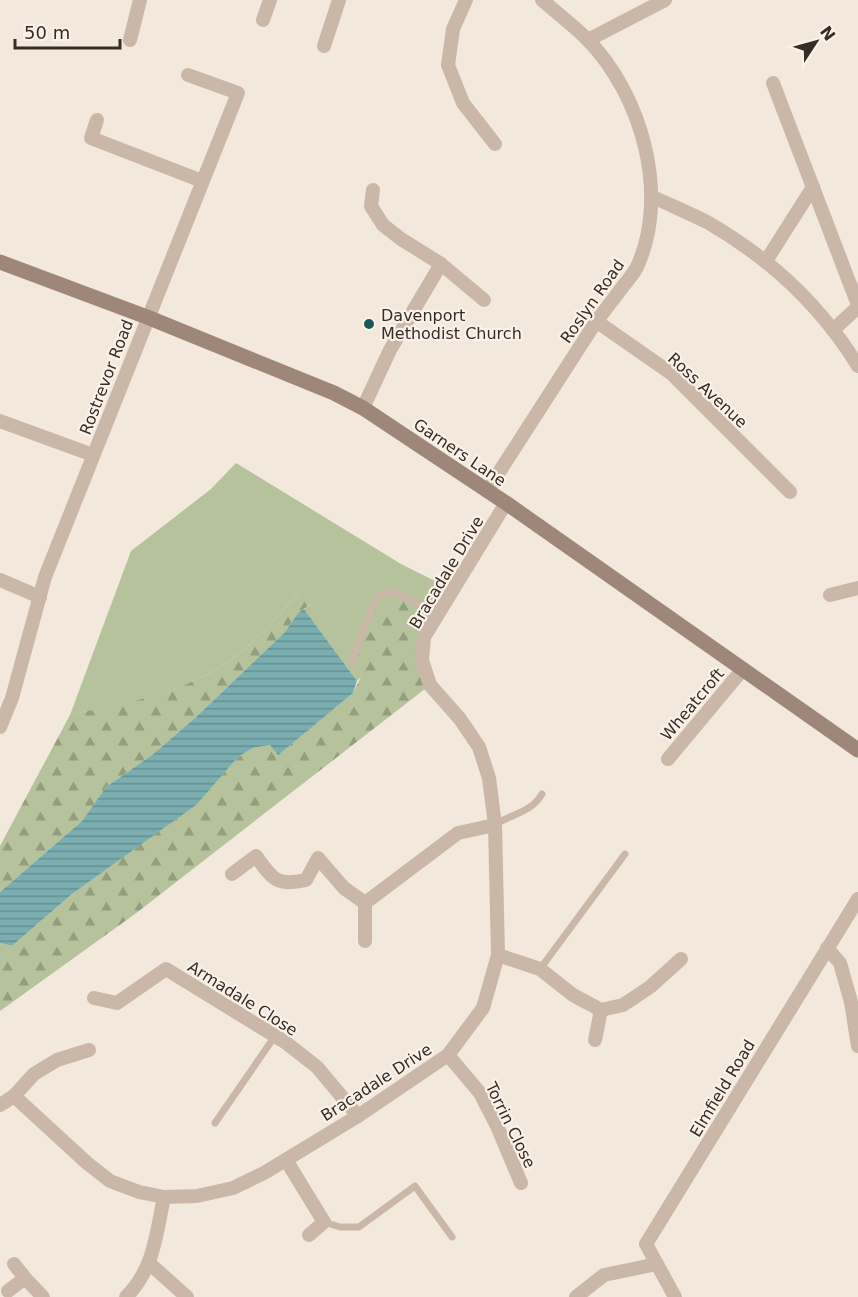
<svg xmlns="http://www.w3.org/2000/svg" width="858" height="1297" font-family="'DejaVu Sans',sans-serif">
  <style>
    .green { fill: #b5c29c }
    .forest { fill: url(#forest-firs) }
    .water { fill: url(#water-rules) }
    .lines { fill: none; stroke-linecap: round; stroke-linejoin: round }
    .lane { stroke: #cbb7a8; stroke-width: 7 }
    .street { stroke: #cbb7a8; stroke-width: 14 }
    .secondary { stroke: #9e8679; stroke-width: 15 }
    .poi-dot { fill: #1d5659; stroke: #faf2e9; stroke-width: 2 }
    .labels { text-anchor: middle; stroke-width: 4.5; stroke-linejoin: round; paint-order: stroke }
    .street-label { font-size: 16px; fill: #372d28; stroke: #faf2e9 }
    .poi-label { font-size: 16px; fill: #372d28; stroke: #faf2e9; text-anchor: start }
  </style>
  <defs>
    <pattern id="forest-firs" width="22" height="20" patternUnits="userSpaceOnUse" patternTransform="scale(1.5)"><rect width="22" height="20" fill="#b5c29c"/><path d="M5 1l3.5 6h-7zM16 11l3.5 6h-7z" fill="#949e7f"/></pattern>
    <pattern id="water-rules" width="6" height="5" patternUnits="userSpaceOnUse" patternTransform="scale(1.5)"><rect width="6" height="5" fill="#7baeb0"/><path d="M0 2.5h6" fill="none" stroke="#668e8f"/></pattern>
  </defs>
  <rect width="100%" height="100%" fill="#f2e8dc"/>
  <path class="green" d="M236,463L401,564L445,586L429,611L357,681L304,609L311,604L298,593C272,623 245,654 210,673C168,697 116,705 70,715L131,551L211,489Z"/>
  <g class="forest">
    <polygon points="388,591 437,615 423,637 430,685 135,914 0,1011 0,943 12,946 72,894 195,805 238,757 253,748 270,745 278,754 353,693 362,675 352,661 377,596"/>
    <path d="M298,593L309,599L311,604L298,613L285,632L196,717L152,755L106,787L82,821L0,892V846L70,715C117,704 167,697 210,673C245,654 272,623 298,593Z"/>
  </g>
  <polygon class="water" points="304,609 357,681 353,693 278,755 270,745 253,748 238,757 196,805 72,894 12,946 0,943 0,892 82,821 106,787 152,755 196,717 285,632 298,613"/>
  <g class="lines">
    <g class="lane">
      <polyline points="352,661 375,600 384,592 397,593 437,615"/>
      <path d="M495,825C512,813 531,813 542,794"/>
      <polyline points="540,969 625,854"/>
      <polyline points="215,1123 275,1036"/>
      <polyline points="324,1222 340,1227 359,1227 415,1186 452,1237"/>
    </g>
    <g class="street">
      <polyline points="466,0 453,29 448,65 463,103 495,144"/>
      <polyline points="263,20 270,0"/>
      <polyline points="130,40 140,0"/>
      <polyline points="588,40 665,0"/>
      <polyline points="324,46 339,0"/>
      <polyline points="773,83 858,305"/>
      <polyline points="97,120 91,138 202,181"/>
      <polyline points="373,190 371,206 383,225 401,239 441,264 484,300"/>
      <path d="M653,197C670,205 689,213 707,222C768,257 821,306 858,366"/>
      <polyline points="766,261 813,187"/>
      <polyline points="596,321 672,374 790,492"/>
      <polyline points="833,330 858,307"/>
      <polyline points="363,408 390,350 441,264"/>
      <polyline points="0,421 93,455"/>
      <path d="M487,491C521,438 555,386 588,334C598,318 610,304 621,289C626,282 633,275 637,267C670,195 642,95 587,39C573,25 557,13 542,0"/>
      <polyline points="0,580 40,597"/>
      <polyline points="830,595 858,588"/>
      <polyline points="0,727 12,698 45,577 238,93 188,75"/>
      <polyline points="668,759 743,669"/>
      <path d="M232,874L256,856C272,879 277,887 306,880L318,858L344,888L365,903"/>
      <polyline points="365,941 365,903 458,833 495,825"/>
      <polyline points="827,948 840,963 851,1002 858,1046"/>
      <polyline points="498,955 540,969 573,995 601,1010 623,1005 650,987 681,959"/>
      <polyline points="94,998 117,1003 166,969 285,1042 317,1067 358,1116"/>
      <polyline points="595,1040 601,1010"/>
      <polyline points="448,1055 480,1093 497,1126 521,1183"/>
      <polyline points="14,1096 34,1074 57,1060 89,1050"/>
      <polyline points="0,1105 14,1096 87,1163 110,1181 139,1192 164,1197 197,1196 233,1188 264,1173 358,1116 448,1055 483,1008 498,955 495,825 489,778 479,747 460,719 430,685 422,660 424,637 506,503"/>
      <polyline points="286,1160 324,1222 309,1235"/>
      <polyline points="14,1264 25,1278 43,1297"/>
      <polyline points="150,1264 187,1297"/>
      <polyline points="8,1291 25,1278"/>
      <path d="M126,1297C154,1269 156,1235 164,1197"/>
      <polyline points="576,1297 604,1275 657,1264"/>
      <polyline points="675,1297 646,1244 858,899"/>
    </g>
    <polyline class="secondary" points="0,262 147,317 334,393 363,408 506,503 858,750"/>
  </g>
  <circle class="poi-dot" cx="369" cy="324" r="6"/>
  <g class="labels">
    <g class="street-label">
      <text transform="translate(592 301) rotate(-55)" y="6">Roslyn Road</text>
      <text transform="translate(106 377) rotate(-69)" y="6">Rostrevor Road</text>
      <text transform="translate(708 390) rotate(43)" y="6">Ross Avenue</text>
      <text transform="translate(460 452) rotate(34)" y="6">Garners Lane</text>
      <text transform="translate(446 572) rotate(-59)" y="6">Bracadale Drive</text>
      <text transform="translate(692 704) rotate(-50)" y="6">Wheatcroft</text>
      <text transform="translate(243 998) rotate(32)" y="6">Armadale Close</text>
      <text transform="translate(376 1082) rotate(-33)" y="6">Bracadale Drive</text>
      <text transform="translate(722 1088) rotate(-59)" y="6">Elmfield Road</text>
      <text transform="translate(511 1125) rotate(64)" y="6">Torrin Close</text>
    </g>
    <g class="poi-label">
      <text x="381" y="321">Davenport<tspan x="381" dy="18">Methodist Church</tspan></text>
    </g>
  </g>
  <g transform="translate(816 42) rotate(54)" stroke="#faf2e9" stroke-width="4.5" paint-order="stroke">
  <path d="M0-4.5L10 22L0 15L-10 22Z" fill="#372d28"/>
  <text y="-9" font-size="16" font-weight="bold" text-anchor="middle" fill="#372d28">N</text>
  </g>
  <path d="M15 39v9h105v-9" fill="none" stroke="#372d28" stroke-width="3"/>
  <text x="24" y="39" font-size="18" fill="#372d28" stroke="#faf2e9" stroke-width="4.5" paint-order="stroke">50 m</text>
</svg>
